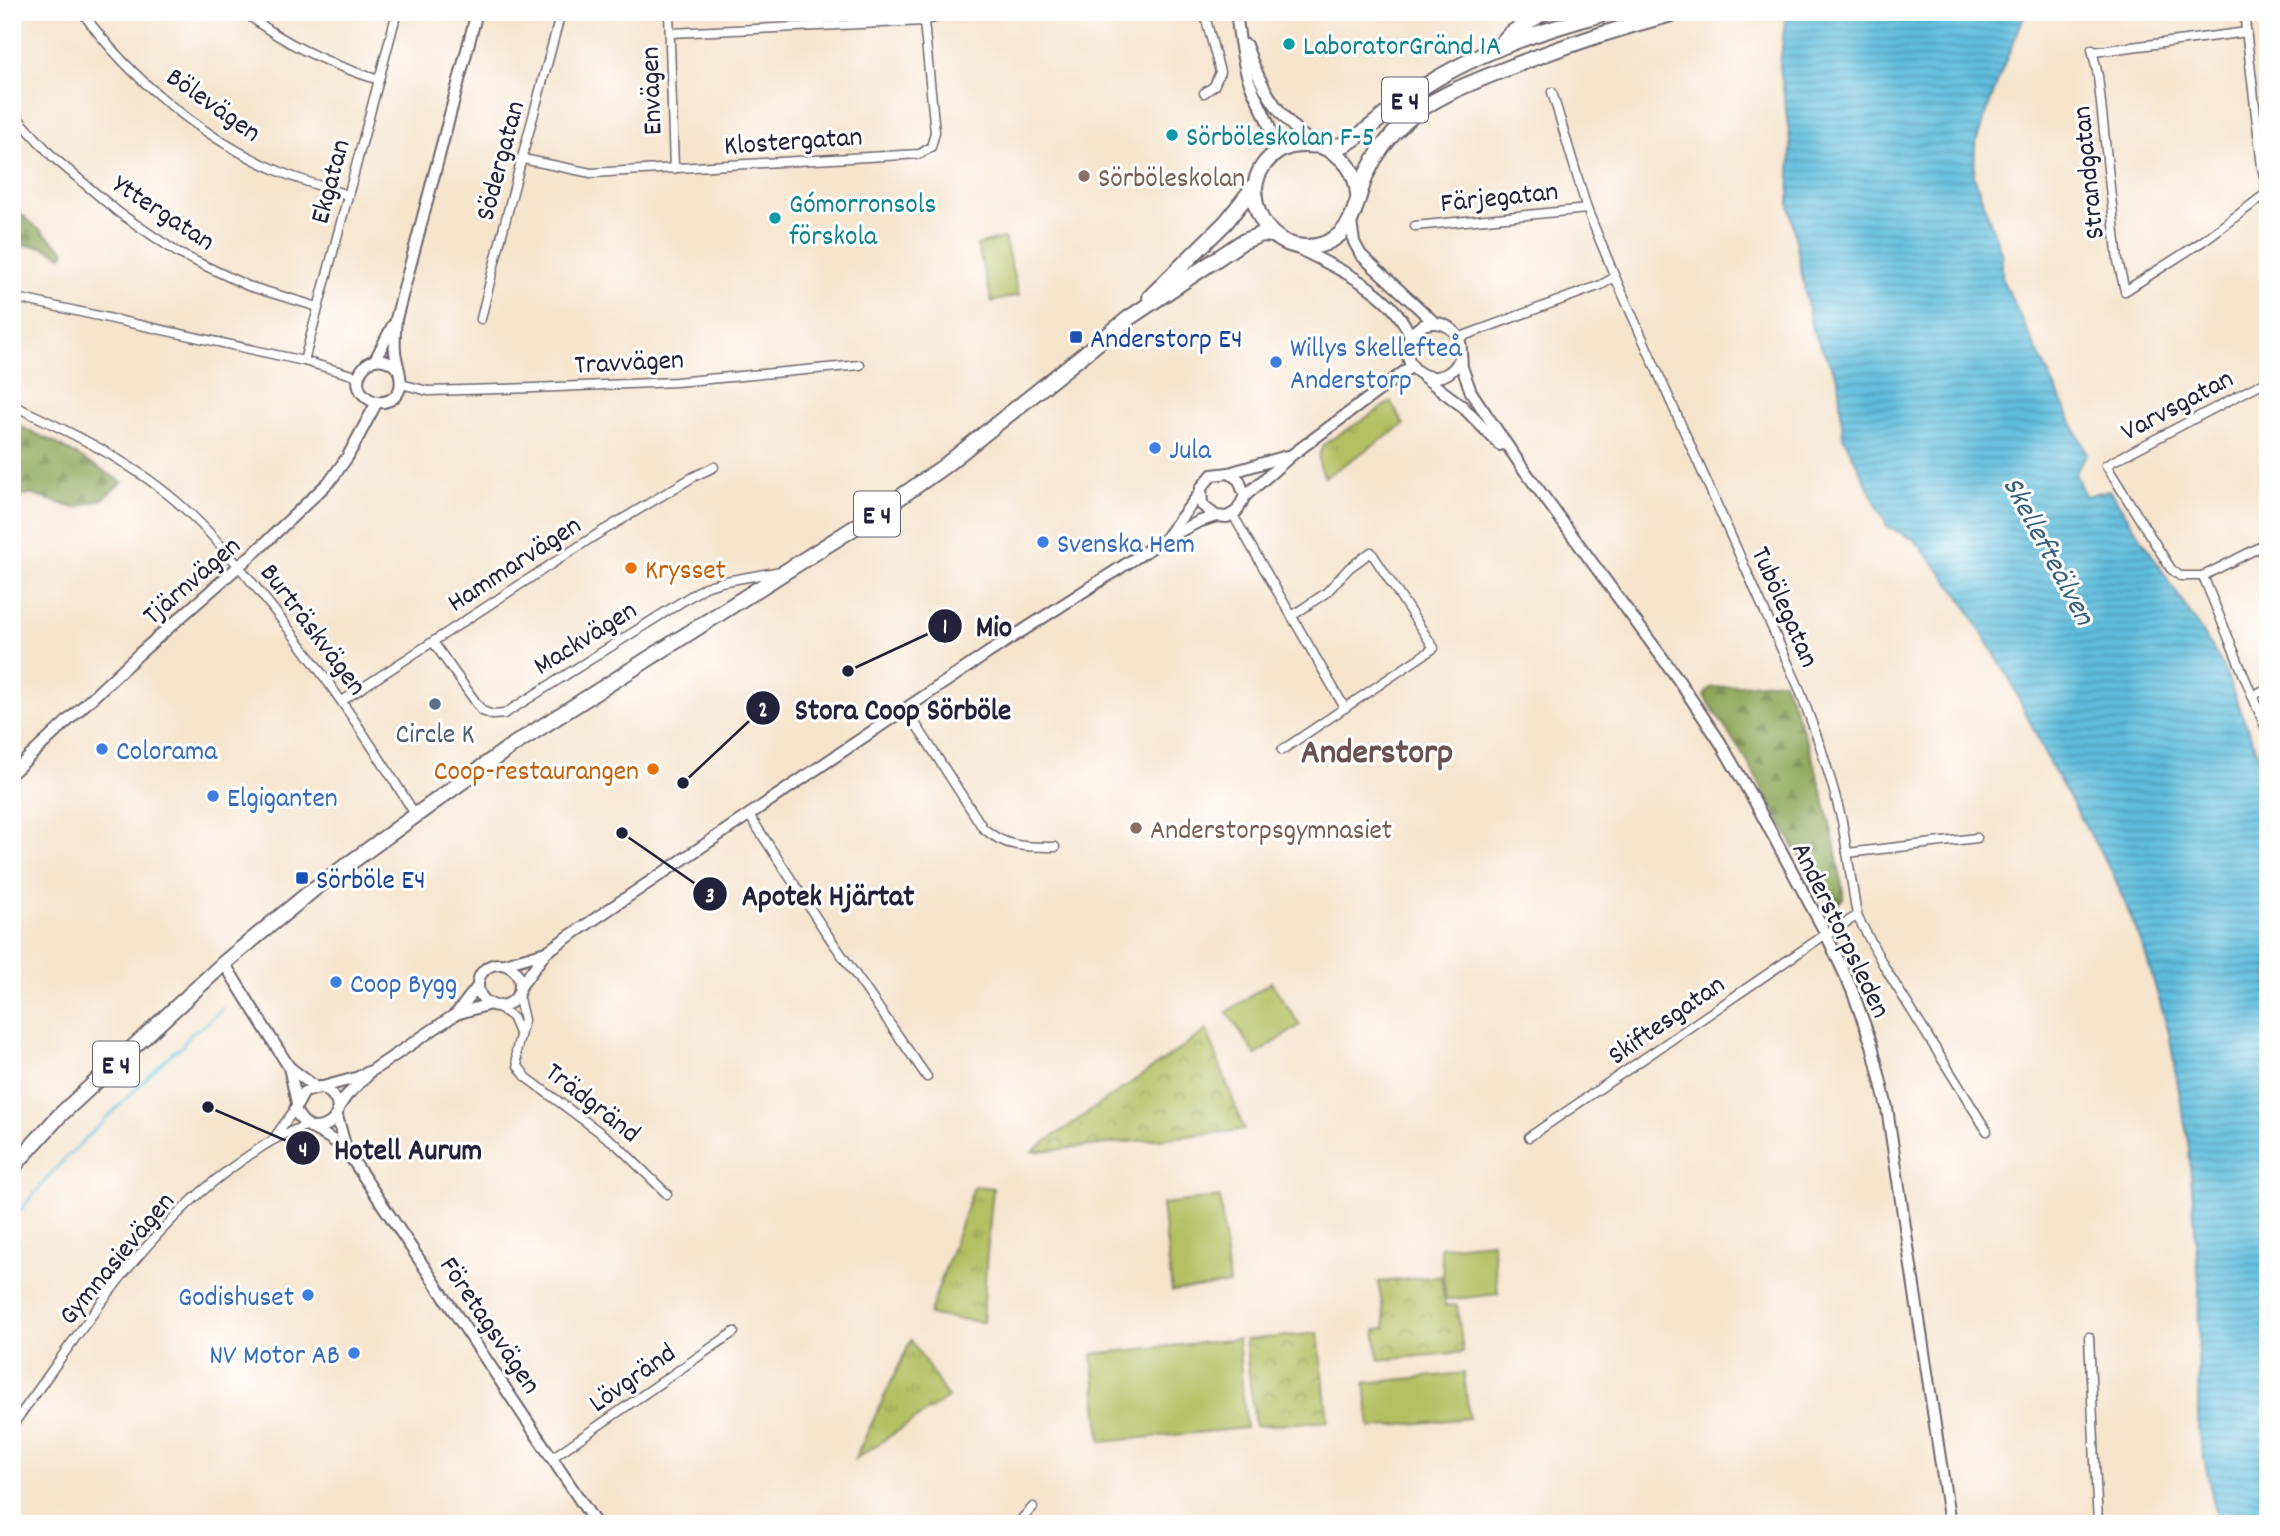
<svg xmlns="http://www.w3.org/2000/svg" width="2280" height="1536" font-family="Dekko,sans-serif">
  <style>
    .grass { fill: url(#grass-tufts); stroke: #6a714e; stroke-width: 2 }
    .forest { fill: url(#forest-firs); stroke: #58644a; stroke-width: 2 }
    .park { fill: url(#park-crowns); stroke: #6a714e; stroke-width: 2 }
    .garden { fill: #b3c062; stroke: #6a714e; stroke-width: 2 }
    .water { fill: url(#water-rules); stroke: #40708c; stroke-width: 2 }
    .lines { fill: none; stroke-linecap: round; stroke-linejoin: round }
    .stream { stroke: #5ebddc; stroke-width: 2.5 }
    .street-casing { stroke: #6c666e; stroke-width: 11 }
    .secondary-casing { stroke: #6c666e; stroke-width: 14 }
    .highway-casing { stroke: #6c666e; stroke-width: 18 }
    .street { stroke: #fff; stroke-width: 8 }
    .secondary { stroke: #fff; stroke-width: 10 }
    .highway { stroke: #fff; stroke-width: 14 }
    .culture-dot { fill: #0f9aa8; stroke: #fff; stroke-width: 2.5 }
    .education-dot { fill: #8d6e63; stroke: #fff; stroke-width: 2.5 }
    .transit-dot { fill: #1a4fb4; stroke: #fff; stroke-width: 2.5 }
    .shop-dot { fill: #3f7fe0; stroke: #fff; stroke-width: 2.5 }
    .food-dot { fill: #e8710a; stroke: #fff; stroke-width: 2.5 }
    .service-dot { fill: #5c6f8a; stroke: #fff; stroke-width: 2.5 }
    .labels { text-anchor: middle; stroke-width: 6; stroke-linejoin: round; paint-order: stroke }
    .shield { fill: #fff; stroke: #646476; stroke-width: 2 }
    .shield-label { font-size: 26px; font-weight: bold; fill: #22223b }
    .culture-label { font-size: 28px; fill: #0d838f; stroke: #fff; text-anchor: start }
    .street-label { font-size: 28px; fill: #22223b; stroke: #fff }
    .education-label { font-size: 28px; fill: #785e54; stroke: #fff; text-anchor: start }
    .transit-label { font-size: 28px; fill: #164399; stroke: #fff; text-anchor: start }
    .shop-label { font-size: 28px; fill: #366cbe; stroke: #fff; text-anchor: start }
    .food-label { font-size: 28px; fill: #c56008; stroke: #fff; text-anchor: start }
    .service-label { font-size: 28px; fill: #4e5e75; stroke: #fff }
    .water-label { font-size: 30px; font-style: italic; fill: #3a607b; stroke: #fff }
    .district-label { font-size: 35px; font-weight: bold; fill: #695150; stroke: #fff }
    .leader { fill: none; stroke: #22223b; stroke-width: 2.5 }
    .callout-dot { fill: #22223b; stroke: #fff; stroke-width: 2.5 }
    .mark-label { font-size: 21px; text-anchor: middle; font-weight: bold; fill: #fff }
    .callout-label { font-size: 30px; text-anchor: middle; font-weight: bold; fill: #22223b; stroke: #fff; stroke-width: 6; stroke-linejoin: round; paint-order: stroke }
  </style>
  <defs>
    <pattern id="grass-tufts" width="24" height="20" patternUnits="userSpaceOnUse" patternTransform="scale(1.75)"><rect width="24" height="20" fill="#b3c062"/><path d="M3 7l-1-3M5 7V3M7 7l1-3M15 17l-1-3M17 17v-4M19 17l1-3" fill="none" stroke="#919c52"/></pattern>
    <pattern id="forest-firs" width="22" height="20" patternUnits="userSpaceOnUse" patternTransform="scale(1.75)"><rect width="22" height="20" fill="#8ea658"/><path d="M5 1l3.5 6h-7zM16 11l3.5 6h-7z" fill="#74874a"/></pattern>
    <pattern id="park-crowns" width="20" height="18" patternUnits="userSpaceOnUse" patternTransform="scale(1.75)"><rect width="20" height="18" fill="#b3c062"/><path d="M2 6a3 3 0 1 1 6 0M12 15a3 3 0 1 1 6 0" fill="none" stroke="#919c52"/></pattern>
    <pattern id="water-rules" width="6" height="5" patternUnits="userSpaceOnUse" patternTransform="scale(1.75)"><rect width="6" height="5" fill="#5ebddc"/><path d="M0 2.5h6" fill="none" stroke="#4d99b4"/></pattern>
  </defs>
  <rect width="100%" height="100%" fill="#fff"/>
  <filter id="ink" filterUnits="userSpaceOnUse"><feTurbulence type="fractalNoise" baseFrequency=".0143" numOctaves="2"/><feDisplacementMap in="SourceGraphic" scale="14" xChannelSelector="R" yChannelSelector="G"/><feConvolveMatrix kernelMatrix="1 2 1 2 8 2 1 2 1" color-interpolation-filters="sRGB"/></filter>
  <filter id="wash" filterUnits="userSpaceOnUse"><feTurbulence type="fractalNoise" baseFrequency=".00686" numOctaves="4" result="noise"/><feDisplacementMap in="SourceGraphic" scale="28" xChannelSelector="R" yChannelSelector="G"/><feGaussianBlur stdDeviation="1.57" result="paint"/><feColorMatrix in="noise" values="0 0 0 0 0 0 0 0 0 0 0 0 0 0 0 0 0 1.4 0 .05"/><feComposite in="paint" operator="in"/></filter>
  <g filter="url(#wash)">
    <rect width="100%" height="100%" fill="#f6e4cd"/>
    <g class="grass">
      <path d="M1391,402L1404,425L1325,477C1318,464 1316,457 1324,444Z"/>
      <polygon points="974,1186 993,1188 986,1264 983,1322 929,1315"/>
      <polygon points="911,1340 948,1398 855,1459"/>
    </g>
    <g class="forest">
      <polygon points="12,207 65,251 62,256 43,247 12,244"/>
      <polygon points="12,423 54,442 122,482 103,499 75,508 30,494 12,498"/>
      <path d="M1783,681C1815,751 1833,823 1844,899L1835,905L1794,847L1746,759L1704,696L1710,688Z"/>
    </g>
    <g class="park">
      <polygon points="1207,1030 1244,1130 1031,1152"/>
      <polygon points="1441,1276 1445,1306 1457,1305 1463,1352 1379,1360 1375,1330 1386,1327 1378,1282"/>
      <polygon points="1318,1333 1328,1421 1255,1426 1245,1340"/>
    </g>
    <g class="garden">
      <polygon points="1004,238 1019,295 992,302 977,245"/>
      <polygon points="1271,982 1300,1025 1256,1055 1227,1012"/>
      <polygon points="1220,1197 1229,1284 1172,1291 1162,1204"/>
      <polygon points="1492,1242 1498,1294 1446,1300 1440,1247"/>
      <polygon points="1238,1339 1246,1428 1101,1442 1092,1354"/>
      <polygon points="1464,1373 1469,1418 1370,1428 1365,1383"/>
    </g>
    <polygon class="water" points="1786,12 2026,12 2001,72 1975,145 1974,176 2002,255 2002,279 2087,453 2075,474 2085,496 2110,490 2220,660 2268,779 2268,1524 2220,1524 2215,1510 2198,1429 2199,1282 2189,1148 2169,1033 2144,949 2114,876 2050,764 2009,678 1960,596 1915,540 1887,526 1843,436 1838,378 1812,330 1789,203 1791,148 1780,66"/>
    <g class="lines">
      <polyline class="stream" points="12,1220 56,1168 174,1051 181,1048 192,1032 202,1027 222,1009"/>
    </g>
  </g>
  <g filter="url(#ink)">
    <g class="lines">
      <defs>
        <g id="street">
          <path d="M82,12C131,80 204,140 281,172C302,181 325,187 347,195"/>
          <path d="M245,12C284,45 331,65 379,80"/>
          <polyline points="669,12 674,169"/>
          <polyline points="2244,12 2262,167 2268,194"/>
          <polyline points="670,33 924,21 955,12"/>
          <polyline points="2092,49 2098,76 2118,261 2125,291 2203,241 2267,193"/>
          <polyline points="2093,52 2247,32"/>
          <polyline points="1552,92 1587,209 1615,277 1799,688 1821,748 1834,791 1842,821 1857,916 1885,968 1987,1131"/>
          <polyline points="1204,93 1214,86 1220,72 1204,12"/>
          <polyline points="12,112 53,157 118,212 178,253 248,286 318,307"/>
          <polyline points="523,159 591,173 920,154 931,147 935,132 923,12"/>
          <polyline points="1415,226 1587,209"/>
          <polyline points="12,297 304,361 359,377"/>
          <path d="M481,319C505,216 534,115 561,12"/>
          <polyline points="1458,338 1601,285 1615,277"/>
          <polyline points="304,361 397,12"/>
          <polyline points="2268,380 2106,465 2171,569 2180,576 2203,576 2268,734"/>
          <polyline points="401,384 428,391 533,388 676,382 860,365"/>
          <path d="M12,405C73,433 135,463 185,509C215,536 241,568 266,600C321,668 369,740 415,814"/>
          <polyline points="1233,515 1345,708"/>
          <polyline points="2203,576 2268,543"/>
          <polyline points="433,642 482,711 493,715 504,714 705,587 721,582 781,571"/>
          <polyline points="2252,696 2268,688"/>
          <polyline points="342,701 596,535 693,477 714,467"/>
          <path d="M906,709L983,828C1006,848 1025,847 1055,847"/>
          <polyline points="1282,750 1434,648 1371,552 1349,568 1327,592 1292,616"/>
          <polyline points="749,815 825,931 927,1077"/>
          <polyline points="1847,853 1977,838"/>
          <polyline points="518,994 524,1020 516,1052 518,1066 527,1078 617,1145 667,1194"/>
          <polyline points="497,1006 512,1017 519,1033"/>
          <polyline points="276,1135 295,1109"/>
          <polyline points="1529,1137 1826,934 1857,916"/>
          <polyline points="2089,1337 2098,1524"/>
          <path d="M12,1426C81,1332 144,1228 241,1161C264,1145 280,1134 306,1126"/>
          <polyline points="553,1457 734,1332"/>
          <polyline points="1017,1524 1033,1507"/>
        </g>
        <g id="secondary">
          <path d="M1236,12C1239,34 1241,57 1248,78C1257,105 1277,127 1272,156"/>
          <path d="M1246,45C1259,84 1280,121 1314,144"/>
          <polyline points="1351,222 1354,242 1361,255 1435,323"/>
          <path d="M1297,248C1335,267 1396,293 1410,337"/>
          <circle cx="1434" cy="350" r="27"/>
          <polyline points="1461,352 1462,367 1471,392 1522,467 1675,675 1720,742 1756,804 1826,934 1852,990 1872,1045 1887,1108 1950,1524"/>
          <polyline points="375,360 393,325"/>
          <path d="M397,368C371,342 342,383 369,399C375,403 383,403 390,400C410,389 396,367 395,351C394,341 395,330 396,319L477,12"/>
          <polyline points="1424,377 1462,406 1500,445"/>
          <polyline points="1229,473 1287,456"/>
          <polyline points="1245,496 1293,454 1412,366"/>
          <polyline points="1167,536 1200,493"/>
          <polyline points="12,773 140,653 264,544 331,480 348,456 377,402"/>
          <polyline points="224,963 289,1067 297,1103"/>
          <circle cx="499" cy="985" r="21"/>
          <polyline points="505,964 546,952"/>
          <path d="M478,986L456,1014L373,1070L356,1078L304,1092L295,1109C302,1127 318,1130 334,1141C342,1147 348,1154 354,1162L596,1524"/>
          <polyline points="520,987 546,952 988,653 1165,539 1198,522 1216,516 1227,517 1237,511 1245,496 1239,480 1229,473 1212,475 1201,488 1202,505 1216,516"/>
          <polyline points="456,1014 490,1004"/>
          <polyline points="289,1067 315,1087"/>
          <polyline points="338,1108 347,1095 367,1076"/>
          <polyline points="337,1116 347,1152"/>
          <path d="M313,1128C342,1128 347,1097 320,1087"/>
        </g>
        <g id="highway">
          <path d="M1610,12C1541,30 1470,54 1411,95C1388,110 1369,131 1346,144C1323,151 1301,138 1279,151C1226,184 1268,266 1326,243C1357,230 1355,199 1367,173C1376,154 1390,136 1405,122C1431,98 1466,85 1498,72C1557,48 1617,28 1679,12"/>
          <polyline points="1498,47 1510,34 1544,12"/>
          <path d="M1323,147C1344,155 1357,173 1358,195"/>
          <polyline points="1150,297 1226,222 1255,185"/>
          <polyline points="12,1168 59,1116 224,963 314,889 510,747 879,512 943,467 1129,318 1242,242 1262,234 1273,235"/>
        </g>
      </defs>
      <use href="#street" class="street-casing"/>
      <use href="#secondary" class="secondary-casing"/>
      <use href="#highway" class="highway-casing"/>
      <use href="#street" class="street"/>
      <use href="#secondary" class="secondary"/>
      <use href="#highway" class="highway"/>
    </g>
  </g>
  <g class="culture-dot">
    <circle cx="1289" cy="44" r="7"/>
    <circle cx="1172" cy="135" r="7"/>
    <circle cx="775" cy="218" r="7"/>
  </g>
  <g class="education-dot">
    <circle cx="1084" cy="176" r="7"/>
    <circle cx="1136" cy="828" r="7"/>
  </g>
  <g class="transit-dot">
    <rect x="1069" y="330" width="14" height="14" rx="3.5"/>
    <rect x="295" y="871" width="14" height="14" rx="3.5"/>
  </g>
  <g class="shop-dot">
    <circle cx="1276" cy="362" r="7"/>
    <circle cx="1155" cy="448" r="7"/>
    <circle cx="1043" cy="542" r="7"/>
    <circle cx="102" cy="749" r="7"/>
    <circle cx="213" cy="796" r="7"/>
    <circle cx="336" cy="982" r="7"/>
    <circle cx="308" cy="1295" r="7"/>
    <circle cx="354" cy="1353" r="7"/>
  </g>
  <g class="food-dot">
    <circle cx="631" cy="568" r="7"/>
    <circle cx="653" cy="769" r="7"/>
  </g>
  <circle class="service-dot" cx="435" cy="704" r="7"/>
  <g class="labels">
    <g class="shield">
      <rect x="1382" y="77.5" width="46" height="45" rx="5"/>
      <rect x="854" y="491.5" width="46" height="45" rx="5"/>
      <rect x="93" y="1041.5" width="46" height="45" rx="5"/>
    </g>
    <g class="shield-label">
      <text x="1405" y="109">E 4</text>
      <text x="877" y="523">E 4</text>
      <text x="116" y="1073">E 4</text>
    </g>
    <g class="culture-label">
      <text x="1303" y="54">LaboratorGränd 1A</text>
      <text x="1186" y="145">Sörböleskolan F-5</text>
      <text x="789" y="212">Gómorronsols<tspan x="789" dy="32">förskola</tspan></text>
    </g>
    <g class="street-label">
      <text transform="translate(649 91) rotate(-92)" y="10">Envägen</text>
      <text transform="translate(215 103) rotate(35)" y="10">Bölevägen</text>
      <text transform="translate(793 139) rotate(-4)" y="10">Klostergatan</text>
      <text transform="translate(498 160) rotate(-75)" y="10">Södergatan</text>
      <text transform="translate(2086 173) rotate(-96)" y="10">Strandgatan</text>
      <text transform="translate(328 181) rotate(-75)" y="10">Ekgatan</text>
      <text transform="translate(1499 195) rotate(-6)" y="10">Färjegatan</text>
      <text transform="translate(165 211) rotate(33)" y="10">Yttergatan</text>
      <text transform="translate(629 360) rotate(-3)" y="10">Travvägen</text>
      <text transform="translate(2176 403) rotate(-28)" y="10">Varvsgatan</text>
      <text transform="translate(513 562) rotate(-33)" y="10">Hammarvägen</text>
      <text transform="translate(190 579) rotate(-41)" y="10">Tjärnvägen</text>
      <text transform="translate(1787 606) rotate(66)" y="10">Tubölegatan</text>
      <text transform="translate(315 628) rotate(53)" y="10">Burträskvägen</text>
      <text transform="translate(584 636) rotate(-32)" y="10">Mackvägen</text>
      <text transform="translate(1843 929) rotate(64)" y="10">Anderstorpsleden</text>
      <text transform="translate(1665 1018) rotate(-35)" y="10">Skiftesgatan</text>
      <text transform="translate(594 1101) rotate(38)" y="10">Trädgränd</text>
      <text transform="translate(115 1257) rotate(-50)" y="10">Gymnasievägen</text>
      <text transform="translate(492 1324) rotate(56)" y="10">Företagsvägen</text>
      <text transform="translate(631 1376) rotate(-35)" y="10">Lövgränd</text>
    </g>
    <g class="education-label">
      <text x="1098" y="186">Sörböleskolan</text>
      <text x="1150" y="838">Anderstorpsgymnasiet</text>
    </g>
    <g class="transit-label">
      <text x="1090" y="347">Anderstorp E4</text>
      <text x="316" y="888">Sörböle E4</text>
    </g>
    <g class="shop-label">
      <text x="1290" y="356">Willys Skellefteå<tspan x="1290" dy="32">Anderstorp</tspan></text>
      <text x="1169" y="458">Jula</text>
      <text x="1057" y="552">Svenska Hem</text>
      <text x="116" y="759">Colorama</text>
      <text x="227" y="806">Elgiganten</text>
      <text x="350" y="992">Coop Bygg</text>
      <text x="294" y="1305" text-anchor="end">Godishuset</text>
      <text x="340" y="1363" text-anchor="end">NV Motor AB</text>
    </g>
    <g class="food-label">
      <text x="645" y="578">Krysset</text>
      <text x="639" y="779" text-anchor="end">Coop-restaurangen</text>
    </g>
    <g class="service-label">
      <text x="435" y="742">Circle K</text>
    </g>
    <g class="water-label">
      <text transform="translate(2050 550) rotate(62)" y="10">Skellefteälven</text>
    </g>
    <g class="district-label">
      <text x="1377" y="762">Anderstorp</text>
    </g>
  </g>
  <path class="leader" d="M848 671L945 626M683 783L763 708M622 833L710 894M208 1107L303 1148"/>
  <g class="callout-dot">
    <circle cx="848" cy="671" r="7"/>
    <circle cx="683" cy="783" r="7"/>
    <circle cx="622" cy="833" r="7"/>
    <circle cx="208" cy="1107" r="7"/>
    <circle cx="945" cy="626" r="18"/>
    <circle cx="763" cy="708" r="18"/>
    <circle cx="710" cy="894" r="18"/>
    <circle cx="303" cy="1148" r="18"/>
  </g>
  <g class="mark-label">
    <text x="945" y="633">1</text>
    <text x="763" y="716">2</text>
    <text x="710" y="902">3</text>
    <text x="303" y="1156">4</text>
  </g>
  <g class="callout-label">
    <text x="994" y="636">Mio</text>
    <text x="903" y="719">Stora Coop Sörböle</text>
    <text x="828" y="905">Apotek Hjärtat</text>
    <text x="408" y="1159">Hotell Aurum</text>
  </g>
  <rect width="2280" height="1536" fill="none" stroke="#fff" stroke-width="42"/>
</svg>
